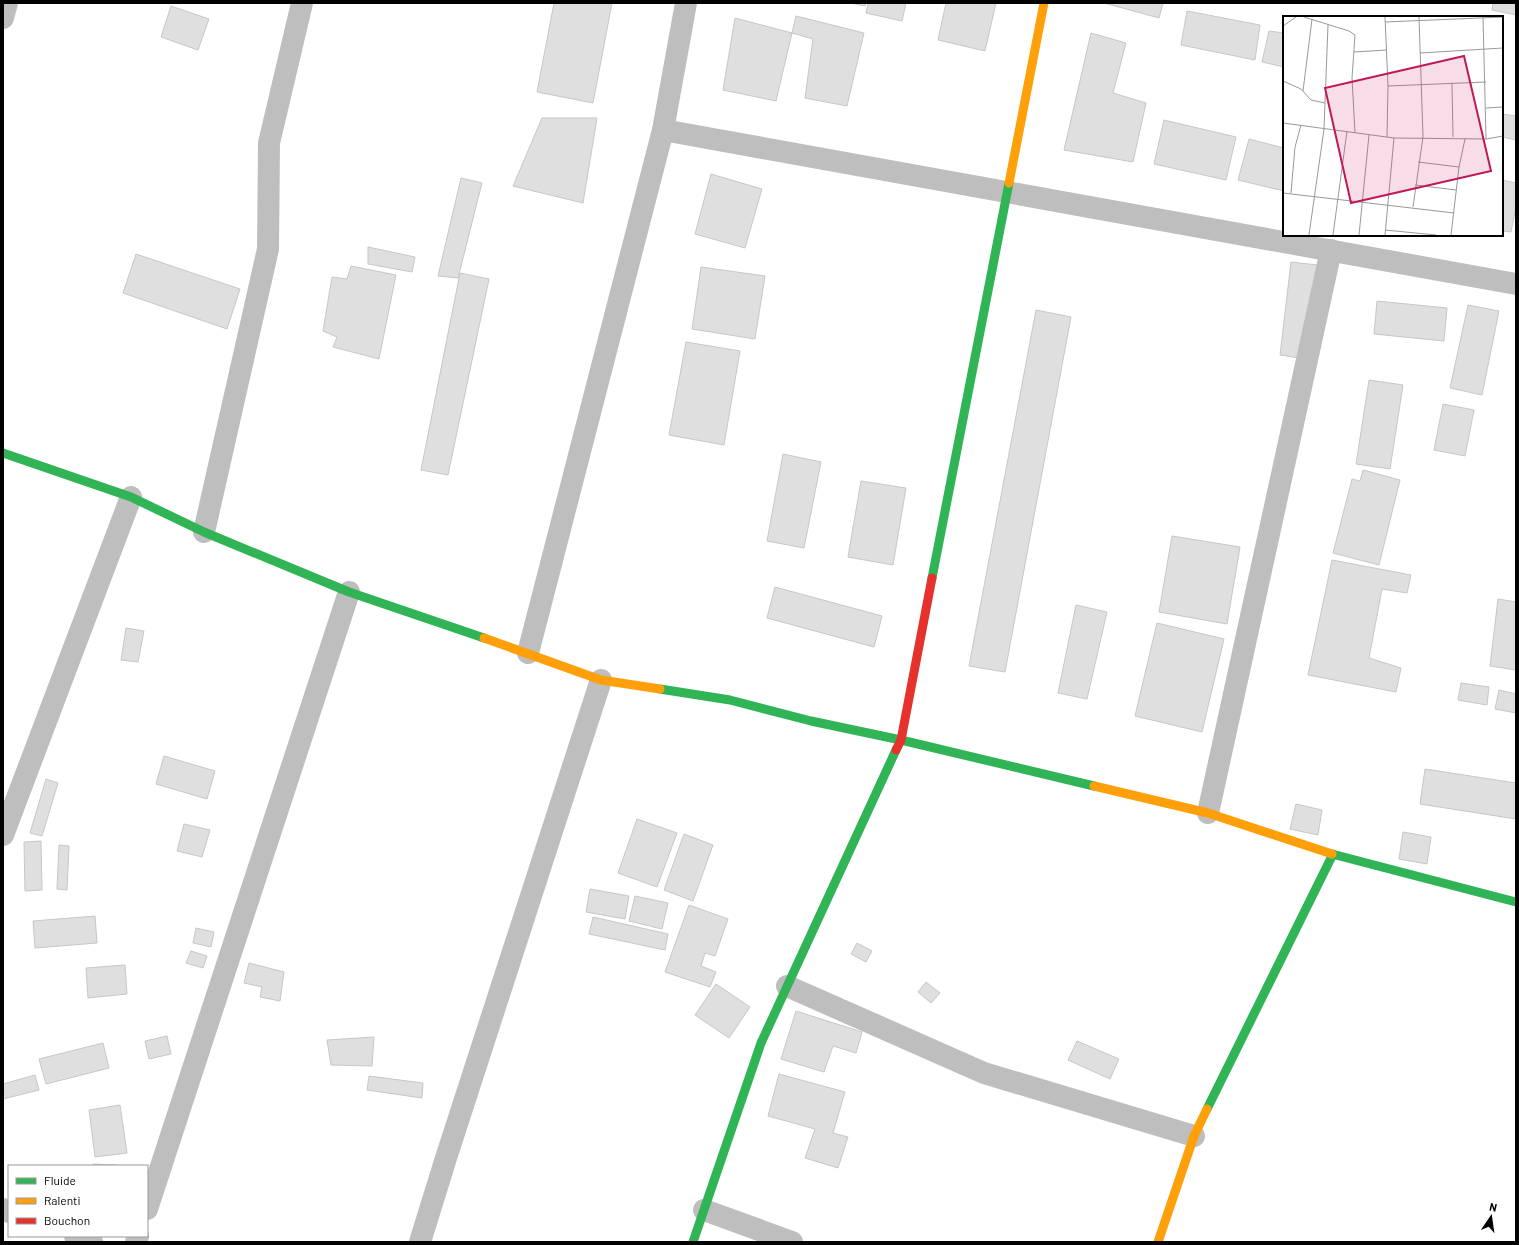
<svg xmlns="http://www.w3.org/2000/svg" width="1519" height="1245" font-family="Barlow,sans-serif">
  <style>
    .building { fill: #dfdfdf; stroke: #c7c7c7 }
    .lines { fill: none; stroke-linecap: round; stroke-linejoin: round }
    .street { stroke: #bebebe; stroke-width: 22 }
    .fast { stroke: #30b455; stroke-width: 9 }
    .slow { stroke: #ff9f0a; stroke-width: 9 }
    .jam { stroke: #e5322d; stroke-width: 9 }
    .inset-road { fill: none; stroke: #999; stroke-width: 1 }
    .view { fill: #c2185b; fill-opacity: 0.15; stroke: #c2185b; stroke-width: 2 }
    .inset-edge { fill: none; stroke: #000; stroke-width: 2 }
  </style>
  <rect width="100%" height="100%" fill="#fff"/>
  <g class="building">
    <polygon points="554,3 612,3 593,103 537,92"/>
    <polygon points="851,3 866,3 865,6"/>
    <polygon points="868,3 906,3 902,21 866,13"/>
    <polygon points="946,3 996,3 985,51 938,40"/>
    <polygon points="1104,3 1163,3 1159,18"/>
    <polygon points="1493,3 1516,3 1516,15 1492,10"/>
    <polygon points="171,6 209,19 198,50 161,37"/>
    <polygon points="1187,11 1260,25 1255,60 1181,45"/>
    <polygon points="796,16 864,33 847,106 805,98 813,39 792,33"/>
    <polygon points="735,18 792,33 776,101 723,90"/>
    <polygon points="1269,31 1284,33 1284,67 1262,62"/>
    <polygon points="1091,33 1126,43 1113,93 1146,103 1133,162 1064,150"/>
    <polygon points="1502,114 1516,116 1516,140 1502,137"/>
    <polygon points="542,118 597,118 583,203 513,186"/>
    <polygon points="1164,120 1236,137 1226,180 1154,164"/>
    <polygon points="1249,139 1284,148 1284,191 1238,180"/>
    <polygon points="711,174 762,189 745,248 695,234"/>
    <polygon points="461,178 482,183 458,278 438,276"/>
    <polygon points="1502,180 1516,183 1516,207 1511,232 1502,231"/>
    <polygon points="368,247 415,257 412,272 368,264"/>
    <polygon points="136,254 240,289 227,329 123,293"/>
    <polygon points="1291,262 1318,265 1306,359 1280,355"/>
    <polygon points="351,266 396,275 379,359 333,347 337,337 323,331 332,277 347,279"/>
    <polygon points="701,267 765,276 755,339 692,329"/>
    <polygon points="460,273 489,279 448,475 421,470"/>
    <polygon points="1377,301 1447,308 1444,341 1374,334"/>
    <polygon points="1468,305 1499,311 1482,395 1450,388"/>
    <polygon points="1036,310 1071,317 1005,672 969,666"/>
    <polygon points="686,342 740,351 724,445 669,435"/>
    <polygon points="1369,380 1403,385 1390,469 1356,464"/>
    <polygon points="1443,404 1474,410 1465,456 1434,450"/>
    <polygon points="783,454 821,462 804,548 767,541"/>
    <polygon points="1363,470 1400,480 1379,565 1333,553 1352,479 1360,481"/>
    <polygon points="861,481 906,488 893,565 848,557"/>
    <polygon points="1172,536 1240,547 1227,624 1159,612"/>
    <polygon points="1332,560 1411,575 1407,593 1382,589 1369,658 1401,668 1396,692 1308,675"/>
    <polygon points="775,587 882,616 874,647 767,618"/>
    <polygon points="1498,599 1516,602 1516,670 1490,666"/>
    <polygon points="1076,605 1107,612 1087,699 1058,693"/>
    <polygon points="1157,623 1224,639 1202,732 1135,716"/>
    <polygon points="126,628 144,631 138,662 121,660"/>
    <polygon points="1461,683 1489,687 1487,705 1458,700"/>
    <polygon points="1499,690 1516,694 1516,713 1495,709"/>
    <polygon points="164,756 215,771 207,799 156,784"/>
    <polygon points="1425,769 1516,783 1516,819 1420,804"/>
    <polygon points="46,779 58,783 42,836 30,833"/>
    <polygon points="1296,804 1322,810 1318,835 1290,829"/>
    <polygon points="637,819 677,833 657,887 618,873"/>
    <polygon points="184,824 210,830 202,857 177,851"/>
    <polygon points="1403,832 1431,837 1427,864 1399,859"/>
    <polygon points="684,834 713,845 693,901 664,890"/>
    <polygon points="41,841 42,890 25,891 24,842"/>
    <polygon points="59,845 69,846 67,890 57,889"/>
    <polygon points="590,889 629,896 625,919 586,912"/>
    <polygon points="635,896 668,903 662,929 629,921"/>
    <polygon points="689,905 728,919 715,956 705,953 701,966 716,972 710,987 665,972"/>
    <polygon points="95,916 97,943 35,948 33,921"/>
    <polygon points="593,917 668,934 665,950 589,934"/>
    <polygon points="196,928 214,932 211,947 193,943"/>
    <polygon points="857,943 872,951 866,962 851,954"/>
    <polygon points="191,951 207,956 203,968 186,963"/>
    <polygon points="249,963 284,972 280,1001 260,997 262,987 244,983"/>
    <polygon points="125,965 127,994 88,998 86,968"/>
    <polygon points="926,982 940,993 931,1003 918,992"/>
    <polygon points="716,984 750,1007 729,1038 695,1015"/>
    <polygon points="796,1011 862,1032 856,1053 833,1046 824,1072 781,1059"/>
    <polygon points="167,1036 171,1054 149,1059 145,1041"/>
    <polygon points="374,1037 372,1066 331,1065 327,1040"/>
    <polygon points="1077,1041 1119,1059 1110,1079 1068,1060"/>
    <polygon points="103,1043 109,1068 46,1084 39,1059"/>
    <polygon points="779,1074 845,1092 833,1133 848,1137 838,1168 805,1158 815,1129 768,1116"/>
    <polygon points="35,1075 39,1090 3,1099 3,1084"/>
    <polygon points="369,1076 423,1083 422,1098 367,1090"/>
    <polygon points="120,1105 127,1153 95,1157 89,1110"/>
    <polygon points="93,1164 118,1165 118,1166 93,1166"/>
  </g>
  <g class="lines">
    <g class="street">
      <polyline points="3,18 7,3"/>
      <polyline points="663,130 1516,284"/>
      <polyline points="204,532 268,249 269,143 302,3"/>
      <polyline points="528,653 663,130 686,3"/>
      <polyline points="1208,813 1331,250"/>
      <polyline points="3,835 131,497"/>
      <polyline points="787,986 984,1073 1194,1136"/>
      <polyline points="3,1209 9,1212"/>
      <polyline points="147,1209 349,592"/>
      <polyline points="704,1210 792,1242"/>
      <polyline points="75,1236 92,1242"/>
      <polyline points="136,1242 138,1236"/>
      <polyline points="420,1242 446,1158 601,680"/>
    </g>
    <g class="fast">
      <polyline points="3,453 131,497 204,532 349,592 484,638"/>
      <polyline points="932,578 1009,183"/>
      <polyline points="660,689 730,700 811,721 901,740 1094,786"/>
      <polyline points="1332,854 1516,902"/>
      <polyline points="1207,1109 1333,854"/>
      <polyline points="693,1242 761,1043 896,750"/>
    </g>
    <g class="slow">
      <polyline points="1009,183 1044,3"/>
      <polyline points="484,638 601,680 660,689"/>
      <polyline points="1094,786 1208,813 1332,854"/>
      <polyline points="1158,1242 1194,1136 1207,1109"/>
    </g>
    <polyline class="jam" points="896,750 901,740 932,578"/>
  </g>
  <g transform="translate(1283 16)">
    <rect width="220" height="220" fill="#fff"/>
    <path class="inset-road" d="M21,1L66,15L72,19L69,62L72,117M102,1L105,70L104,121M200,1L203,123M102,6L220,1M0,10L13,1M71,36L104,34M137,37L220,32M0,65L18,73L28,84L42,87M169,67L170,121M105,70L203,66M20,75L29,3M203,92L220,91M0,107L111,122L203,123L220,120M135,146L176,151M132,169L173,174M0,177L171,197M8,177L12,131L18,109M130,191L140,121L136,1M102,214L153,219M26,219L41,113L45,9M50,219L64,115M76,219L86,119M102,219L111,122M168,219L176,151L182,123"/>
    <path class="view" d="M181,40L208,155L68,187L42,72Z"/>
    <rect width="220" height="220" class="inset-edge"/>
  </g>
  <rect width="1519" height="1245" fill="none" stroke="#000000" stroke-width="8"/>
  <rect x="8" y="1165" width="140" height="72" fill="#ffffff" stroke="#999999"/>
  <rect x="16" y="1178" width="20" height="6" fill="#30b455" stroke="#999999"/>
  <text x="44" y="1185" font-size="12" fill="#000000">Fluide</text>
  <rect x="16" y="1198" width="20" height="6" fill="#ff9f0a" stroke="#999999"/>
  <text x="44" y="1205" font-size="12" fill="#000000">Ralenti</text>
  <rect x="16" y="1218" width="20" height="6" fill="#e5322d" stroke="#999999"/>
  <text x="44" y="1225" font-size="12" fill="#000000">Bouchon</text>
  <g transform="translate(1491 1217) rotate(13)" stroke="#ffffff" stroke-width="3" paint-order="stroke">
  <path d="M0-3L7 15L0 10L-7 15Z" fill="#000000"/>
  <text y="-6" font-size="11" font-weight="bold" text-anchor="middle" fill="#000000">N</text>
  </g>
</svg>
